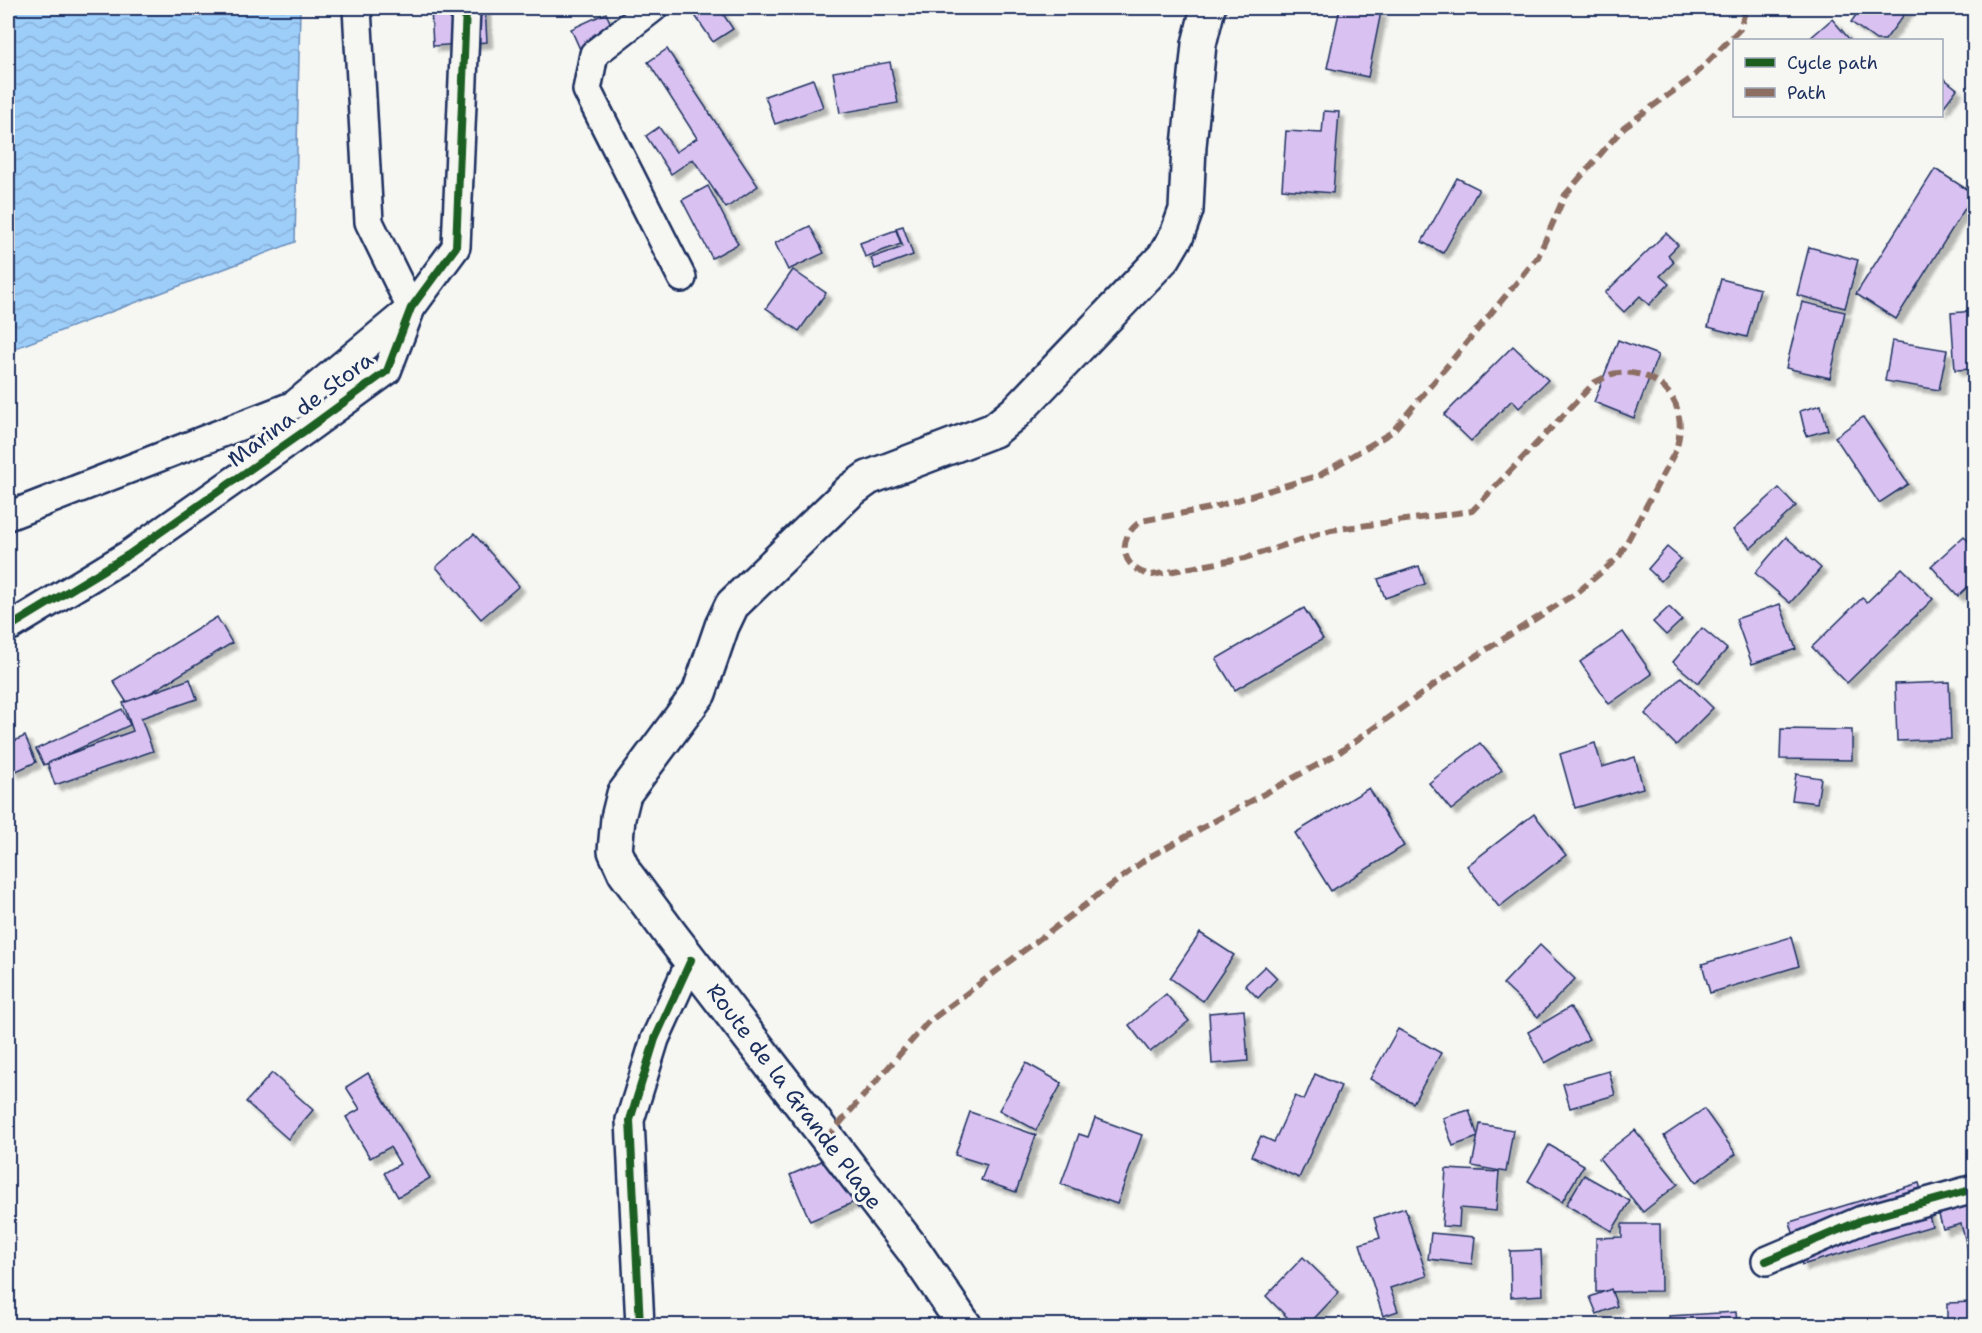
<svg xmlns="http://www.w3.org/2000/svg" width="1982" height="1333" font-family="'Shantell Sans',sans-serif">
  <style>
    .water { fill: url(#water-waves); stroke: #698ebb; stroke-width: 1.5 }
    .building { fill: #d9c2f2; stroke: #1b2f5e; stroke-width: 1.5; filter: url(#shadow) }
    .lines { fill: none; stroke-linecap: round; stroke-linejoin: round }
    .minor-casing { stroke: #1b2f5e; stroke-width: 32 }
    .secondary-casing { stroke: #1b2f5e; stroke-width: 38 }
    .path { stroke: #1b2f5e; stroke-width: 4; stroke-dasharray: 6 4.5; stroke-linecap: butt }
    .minor { stroke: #f6f6f2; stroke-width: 27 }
    .secondary { stroke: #f6f6f2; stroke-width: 33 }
    .quiet { stroke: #8d6e63; stroke-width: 6; stroke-dasharray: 12 6; stroke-linecap: butt }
    .cycleway-casing { stroke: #f6f6f2; stroke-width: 11 }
    .cycleway { stroke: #1b5e20; stroke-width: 8 }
    .labels { text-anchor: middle; stroke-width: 6; stroke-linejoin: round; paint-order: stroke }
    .street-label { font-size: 22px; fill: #1b2f5e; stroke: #f6f6f2 }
  </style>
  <defs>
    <pattern id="water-waves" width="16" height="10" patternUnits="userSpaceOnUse" patternTransform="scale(1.5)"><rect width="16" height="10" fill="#9dcdf9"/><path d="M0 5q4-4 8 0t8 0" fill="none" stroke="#87b0d8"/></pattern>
    <filter id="shadow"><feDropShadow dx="5.5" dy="5.5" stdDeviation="1.5" flood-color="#0004"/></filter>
  </defs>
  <rect width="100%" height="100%" fill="#f6f6f2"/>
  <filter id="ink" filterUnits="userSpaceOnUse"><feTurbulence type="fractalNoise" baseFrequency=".0167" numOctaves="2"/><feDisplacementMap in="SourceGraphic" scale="12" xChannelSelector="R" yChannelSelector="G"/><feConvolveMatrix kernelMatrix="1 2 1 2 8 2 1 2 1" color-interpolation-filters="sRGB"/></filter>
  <g filter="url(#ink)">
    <polygon class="water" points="8,8 300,8 295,242 8,351"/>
    <g class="building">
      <polygon points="431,8 485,8 487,42 433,46"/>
      <polygon points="697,8 719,8 733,29 713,42 692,11"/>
      <polygon points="1340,8 1362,8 1381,12 1368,77 1327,68"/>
      <polygon points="1861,8 1909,8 1885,40 1876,40 1851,22"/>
      <polygon points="606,13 618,40 583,56 571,29"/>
      <polygon points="1832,19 1850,40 1808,40"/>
      <polygon points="667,49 758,186 726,208 693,159 671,174 646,136 659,127 676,152 697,138 648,62"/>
      <polygon points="890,62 898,103 840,113 833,72"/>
      <polygon points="1942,77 1957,89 1942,109"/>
      <polygon points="813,79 823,107 775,124 765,96"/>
      <polygon points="1324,111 1339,112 1333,193 1282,189 1286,131 1322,133"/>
      <polygon points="1935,169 1974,194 1896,319 1856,294"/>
      <polygon points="1457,178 1479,189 1443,253 1422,242"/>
      <polygon points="708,186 738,244 712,258 682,200"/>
      <polygon points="810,226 824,253 788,270 775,243"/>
      <polygon points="903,226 913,255 875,269 871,258 903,247 896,228"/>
      <polygon points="896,230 901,244 865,257 860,243"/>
      <polygon points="1666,233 1678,245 1668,255 1674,262 1660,276 1669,284 1649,305 1640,296 1624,312 1605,293"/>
      <polygon points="1809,247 1858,260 1845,308 1797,295"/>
      <polygon points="793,270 826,293 799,331 766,308"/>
      <polygon points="1721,279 1760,289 1747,337 1708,327"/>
      <polygon points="1802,302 1845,312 1830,378 1786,368"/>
      <polygon points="1974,311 1974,369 1955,370 1951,313"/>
      <polygon points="1618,340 1658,355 1634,418 1594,402"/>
      <polygon points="1892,341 1947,350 1939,390 1885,381"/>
      <polygon points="1513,346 1548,380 1519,408 1512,400 1471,441 1444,415"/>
      <polygon points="1821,405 1828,430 1806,436 1800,411"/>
      <polygon points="1863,417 1908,484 1879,503 1835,437"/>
      <polygon points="1779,488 1796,506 1751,548 1733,530"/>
      <polygon points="474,534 519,586 481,619 436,567"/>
      <polygon points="1964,536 1974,548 1974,581 1958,596 1931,566"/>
      <polygon points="1786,537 1821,568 1790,603 1755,573"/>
      <polygon points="1667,547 1681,559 1661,581 1648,569"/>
      <polygon points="1419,566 1425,584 1385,598 1378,579"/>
      <polygon points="1902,568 1933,599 1847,683 1812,647 1862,598 1867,602"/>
      <polygon points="1780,604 1796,649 1752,664 1736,619"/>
      <polygon points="1669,607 1682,620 1666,635 1653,622"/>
      <polygon points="1304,608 1323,639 1235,690 1216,659"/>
      <polygon points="217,617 232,643 129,706 113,681"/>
      <polygon points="1702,628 1727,649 1698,683 1673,662"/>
      <polygon points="1623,632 1652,674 1609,704 1580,662"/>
      <polygon points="1681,677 1713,708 1676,745 1645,714"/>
      <polygon points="190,679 197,699 141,718 153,751 55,785 47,762 133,731 123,703"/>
      <polygon points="1949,682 1951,739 1897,741 1895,684"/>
      <polygon points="122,709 130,725 44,765 36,749"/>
      <polygon points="1781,729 1852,730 1852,760 1780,759"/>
      <polygon points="25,736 36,762 14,772 8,757 8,744"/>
      <polygon points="1480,743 1502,770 1451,810 1429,783"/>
      <polygon points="1595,743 1602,767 1635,757 1643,788 1575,808 1560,754"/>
      <polygon points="1796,774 1821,778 1817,803 1792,800"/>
      <polygon points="1369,788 1404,846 1331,891 1295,833"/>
      <polygon points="1534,814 1566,855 1499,907 1467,866"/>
      <polygon points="1200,933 1234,955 1203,1001 1170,978"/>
      <polygon points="1791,937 1799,966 1710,993 1702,964"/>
      <polygon points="1540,945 1575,979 1538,1017 1503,984"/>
      <polygon points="1265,966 1277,978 1258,998 1245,985"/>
      <polygon points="1166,994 1189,1021 1150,1052 1129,1025"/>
      <polygon points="1570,1007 1589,1039 1545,1063 1528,1032"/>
      <polygon points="1244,1010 1248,1061 1212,1064 1209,1013"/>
      <polygon points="1398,1029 1441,1053 1413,1103 1370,1079"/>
      <polygon points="1026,1063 1062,1083 1036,1130 999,1110"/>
      <polygon points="1609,1071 1615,1095 1570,1108 1563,1084"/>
      <polygon points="272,1073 313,1110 288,1139 246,1102"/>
      <polygon points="368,1073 430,1178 398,1197 384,1173 400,1164 390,1147 370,1158 346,1117 360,1109 346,1087"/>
      <polygon points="1315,1074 1341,1086 1299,1178 1251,1156 1261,1136 1274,1142 1295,1096 1304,1100"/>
      <polygon points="1704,1109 1736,1154 1696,1182 1664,1136"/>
      <polygon points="1469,1110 1478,1137 1453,1146 1443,1118"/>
      <polygon points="970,1112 1036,1135 1016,1192 981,1180 987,1165 955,1155"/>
      <polygon points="1095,1118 1142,1135 1117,1204 1061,1184 1079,1134 1088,1137"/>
      <polygon points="1480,1124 1513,1130 1506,1172 1472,1166"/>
      <polygon points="1635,1130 1678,1184 1643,1212 1599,1158"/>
      <polygon points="1549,1145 1584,1165 1562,1202 1528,1181"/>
      <polygon points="838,1154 859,1200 810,1221 790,1175"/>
      <polygon points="1446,1169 1499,1172 1496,1211 1460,1208 1459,1227 1442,1226"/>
      <polygon points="1584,1175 1630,1201 1612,1231 1566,1205"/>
      <polygon points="1974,1175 1974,1252 1969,1254 1961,1224 1943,1229 1931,1187"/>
      <polygon points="1919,1183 1932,1226 1802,1265 1790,1222"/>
      <polygon points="1405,1208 1427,1276 1390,1288 1398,1311 1383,1316 1360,1244 1380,1238 1374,1218"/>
      <polygon points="1622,1224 1660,1224 1661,1291 1596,1292 1596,1238 1622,1237"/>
      <polygon points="1431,1233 1475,1237 1472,1264 1428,1259"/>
      <polygon points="1541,1250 1543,1295 1511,1297 1510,1251"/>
      <polygon points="1303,1257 1339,1292 1307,1326 1296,1326 1266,1296"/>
      <polygon points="1611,1289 1617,1306 1597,1314 1590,1297"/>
      <polygon points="1974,1302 1974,1326 1947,1326 1947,1303"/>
      <polygon points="1736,1312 1737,1326 1669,1326 1669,1316"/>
    </g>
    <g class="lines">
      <defs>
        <g id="minor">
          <polyline points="357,8 369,222 411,308"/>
          <polyline points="653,8 594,54 587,90 682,278"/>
          <polyline points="8,516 294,405 410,309"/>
          <polyline points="8,625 11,626 128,555 306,430 387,371 411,308 456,247 466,8"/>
          <polyline points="1766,1261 1862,1220 1974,1189"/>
          <polyline points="640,1326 630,1120 655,1039 691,960"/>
        </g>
        <polyline id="secondary" points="965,1326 914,1251 671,935 625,873 615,851 618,818 624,794 699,693 722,626 732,605 850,491 868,478 994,430 1016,412 1164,257 1177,235 1186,210 1189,146 1199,44 1208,8"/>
      </defs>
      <use href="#minor" class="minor-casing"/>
      <use href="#secondary" class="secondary-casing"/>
      <polyline class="path" points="8,330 14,349"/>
      <use href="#minor" class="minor"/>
      <use href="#secondary" class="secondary"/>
      <path class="quiet" d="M826,1139L927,1023L1149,857L1337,754L1465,663L1578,592L1619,557L1676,450C1679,439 1681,429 1679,417C1675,386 1642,367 1612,374C1606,376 1601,380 1595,382L1472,511L1331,530L1245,558L1152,575C1121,570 1115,539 1141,521L1211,508L1320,475L1392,432L1538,257L1565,195L1624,127L1693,77L1740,29L1746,8"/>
      <defs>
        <g id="cycleway">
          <polyline points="8,625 11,626 128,555 306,430 387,371 411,308 456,247 466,8"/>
          <polyline points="1766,1261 1862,1220 1974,1189"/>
          <polyline points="640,1326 630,1120 655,1039 691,960"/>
        </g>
      </defs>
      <use href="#cycleway" class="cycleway-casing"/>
      <use href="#cycleway" class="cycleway"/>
    </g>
  </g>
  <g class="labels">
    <g class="street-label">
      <text transform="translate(300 409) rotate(-37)" y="8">Marina de Stora</text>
      <text transform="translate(795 1096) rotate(53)" y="8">Route de la Grande Plage</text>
    </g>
  </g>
  <rect width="1982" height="1333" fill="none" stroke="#f6f6f2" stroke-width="30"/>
  <rect x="15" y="15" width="1952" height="1303" fill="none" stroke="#1b2f5e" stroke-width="2" filter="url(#ink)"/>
  <rect x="1733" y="39" width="210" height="78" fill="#f6f6f2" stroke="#9ea6b7" stroke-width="1.5"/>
  <rect x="1745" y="58" width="30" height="9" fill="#1b5e20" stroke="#9ea6b7" stroke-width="1.5"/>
  <text x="1787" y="69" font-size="18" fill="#1b2f5e">Cycle path</text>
  <rect x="1745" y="88" width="30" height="9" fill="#8d6e63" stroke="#9ea6b7" stroke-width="1.5"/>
  <text x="1787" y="99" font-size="18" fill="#1b2f5e">Path</text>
</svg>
